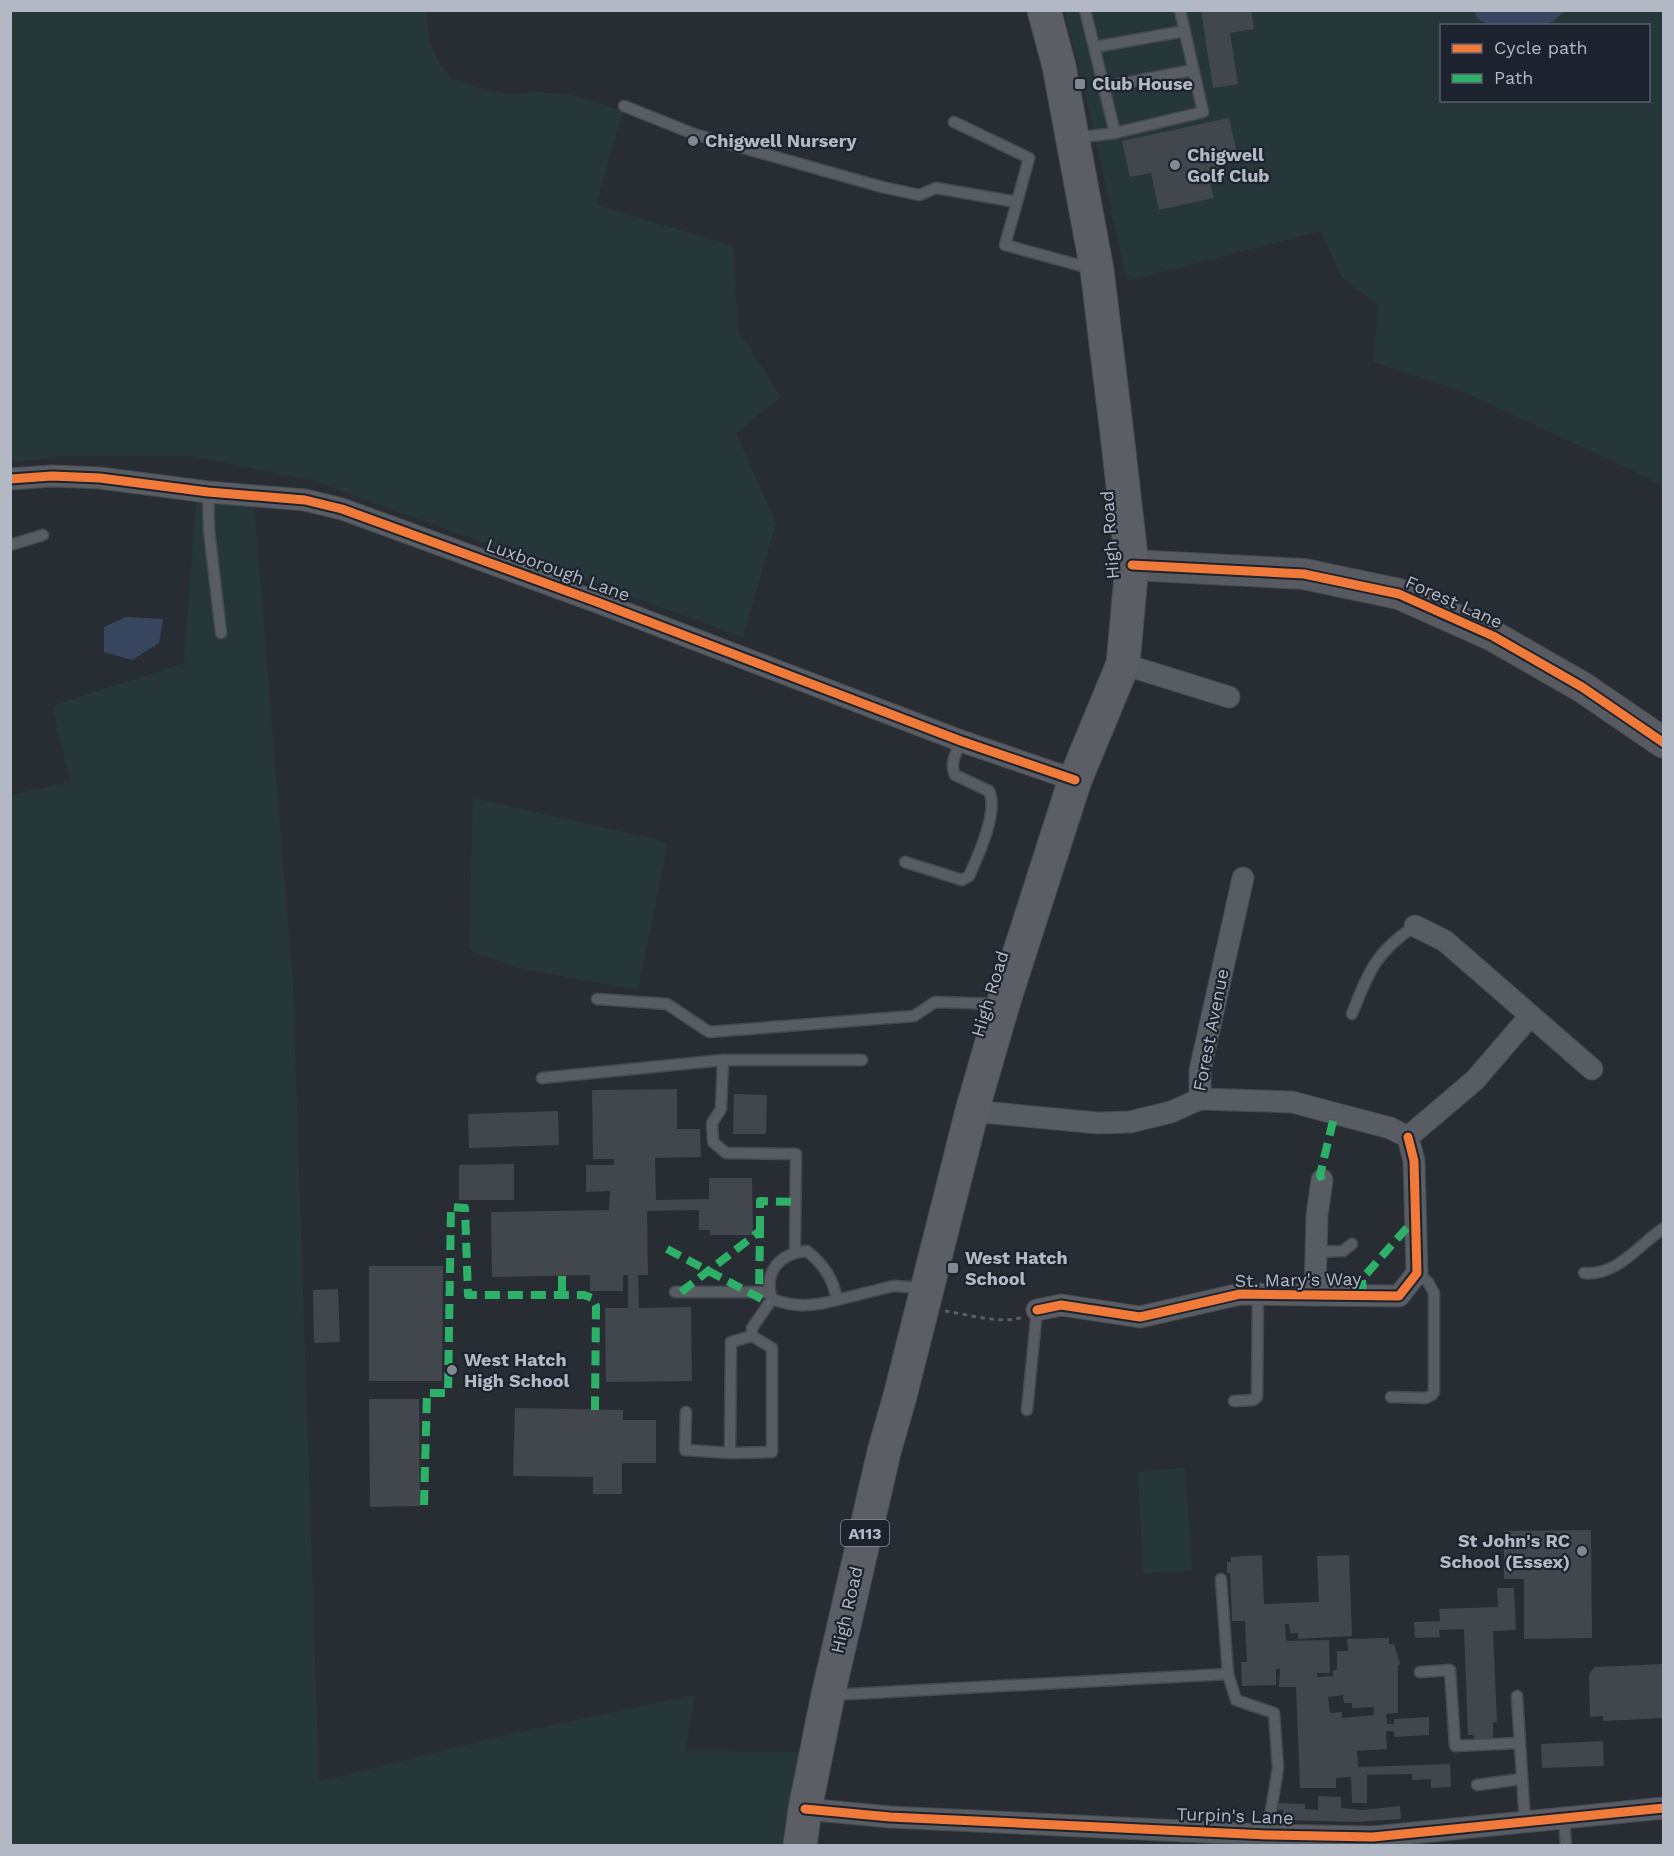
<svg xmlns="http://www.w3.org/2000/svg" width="1674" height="1856" font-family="'Work Sans',sans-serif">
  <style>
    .green { fill: #26373a; fill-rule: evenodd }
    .water { fill: #37465e }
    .building { fill: #42464d; fill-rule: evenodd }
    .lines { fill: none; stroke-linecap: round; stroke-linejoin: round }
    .lane-casing { stroke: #46494f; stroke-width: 13 }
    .street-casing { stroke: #46494f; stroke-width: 23 }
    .secondary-casing { stroke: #46494f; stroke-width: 32 }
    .primary-casing { stroke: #464951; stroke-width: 35 }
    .path { stroke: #5b6066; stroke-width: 3; stroke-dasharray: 4.5 4.5; stroke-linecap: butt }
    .lane { stroke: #585c63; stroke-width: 10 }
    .street { stroke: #585c63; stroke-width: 21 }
    .secondary { stroke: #575a60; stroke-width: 30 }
    .primary { stroke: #5b5e65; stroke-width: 33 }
    .quiet { stroke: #2db169; stroke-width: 8; stroke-dasharray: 15 8; stroke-linecap: butt }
    .cycleway-casing { stroke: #1c232e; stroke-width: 13 }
    .cycleway { stroke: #f17a3a; stroke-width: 9 }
    .poi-dot { fill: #828892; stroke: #1c232e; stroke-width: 2 }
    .labels { text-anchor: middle; stroke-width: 4.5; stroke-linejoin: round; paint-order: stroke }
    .shield { fill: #1c232e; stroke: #858c98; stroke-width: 1.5 }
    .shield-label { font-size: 16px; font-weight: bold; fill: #b2b9c5 }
    .poi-label { font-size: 18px; font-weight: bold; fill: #b2b9c5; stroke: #1c232e; text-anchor: start }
    .street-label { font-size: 18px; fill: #b2b9c5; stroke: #1c232e }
  </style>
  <rect width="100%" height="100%" fill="#282d34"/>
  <g class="green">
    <polygon points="10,11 427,11 429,38 437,60 451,78 479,88 510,95 533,92 572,95 623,111 596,205 733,246 738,330 781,397 736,433 776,523 743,637 314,481 190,456 61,456 11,463"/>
    <path d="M1064,11H1663V488L1649,478L1459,390L1373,362L1379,305L1342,278L1321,231L1127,281L1085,92ZM1442,26H1648V100H1442Z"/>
    <polygon points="197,494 254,505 293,986 319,1782 515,1733 695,1695 685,1751 800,1752 789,1845 11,1845 10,795 70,782 52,706 184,663"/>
    <polygon points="473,798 668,842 638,990 522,969 469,950"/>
    <polygon points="1185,1468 1192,1570 1143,1574 1138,1472"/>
  </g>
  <g class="water">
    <polygon points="1474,11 1565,11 1547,26 1490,25 1478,19"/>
    <polygon points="126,617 163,619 159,643 132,660 104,652 104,627"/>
  </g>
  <g class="building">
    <polygon points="1201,10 1251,10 1254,29 1230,33 1238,84 1213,88"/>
    <polygon points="1229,118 1237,153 1220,157 1225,179 1210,183 1214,198 1159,210 1151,173 1130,177 1122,141"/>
    <polygon points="677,1089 677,1129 700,1129 701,1157 655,1158 656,1200 709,1199 709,1178 752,1178 753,1235 710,1235 710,1230 699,1230 699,1210 647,1211 648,1275 638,1275 639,1308 691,1307 692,1381 606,1382 605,1308 628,1308 628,1275 623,1275 623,1291 590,1291 590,1275 492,1277 491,1212 609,1210 610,1191 586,1192 586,1165 614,1165 614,1159 593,1159 592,1090"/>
    <polygon points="734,1094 767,1095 766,1134 733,1134"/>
    <polygon points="558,1111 559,1145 469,1148 468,1114"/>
    <polygon points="514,1164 514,1200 459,1200 459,1165"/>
    <polygon points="369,1266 443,1266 442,1381 369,1381"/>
    <polygon points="338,1289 340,1342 314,1343 313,1290"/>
    <polygon points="369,1399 419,1399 420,1506 370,1507"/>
    <polygon points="515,1408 623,1410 623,1420 656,1420 656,1463 622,1463 622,1494 593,1494 593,1477 513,1476"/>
    <polygon points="1591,1530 1592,1638 1524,1639 1524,1579 1504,1579 1504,1531"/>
    <path d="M1262,1555L1264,1604L1319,1602L1317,1556L1349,1555L1352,1636L1298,1639V1633H1290L1289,1624H1285L1286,1641L1329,1640L1330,1673H1317V1677L1333,1676V1670H1337V1651H1348L1347,1639L1389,1638V1644H1394L1400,1664L1398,1665V1713L1386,1714L1387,1724H1394V1719L1429,1717V1735L1394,1737V1731H1386L1387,1749L1357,1751L1358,1767L1450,1764L1451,1787L1431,1788V1779L1412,1780V1774L1367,1775V1803H1352L1351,1777L1336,1778V1788H1300L1296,1687H1279L1280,1669H1276V1685L1242,1686L1241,1662H1247L1245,1621H1232L1230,1573H1227V1562H1231V1557ZM1343,1695L1344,1703H1352V1708L1374,1707V1715L1342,1718V1712L1330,1713L1328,1697Z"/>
    <polygon points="1497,1588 1514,1588 1516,1630 1493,1631 1497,1722 1493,1722 1493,1739 1474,1740 1474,1735 1468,1735 1464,1629 1439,1630 1440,1637 1415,1638 1414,1622 1440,1621 1439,1609 1498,1607"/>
    <polygon points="1664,1664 1664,1718 1603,1721 1603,1716 1590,1717 1589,1674 1595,1667"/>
    <polygon points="1603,1741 1604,1766 1542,1768 1541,1744"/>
    <polygon points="1318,1796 1341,1797 1341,1808 1362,1810 1400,1806 1401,1819 1356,1822 1283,1820 1283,1810 1278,1810 1278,1803 1305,1804 1305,1809 1318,1810"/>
  </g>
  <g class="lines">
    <defs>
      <g id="lane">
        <polyline points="1085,10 1115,133"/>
        <polyline points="1094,47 1185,31"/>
        <polyline points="1104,87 1193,70"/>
        <polyline points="624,106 694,134 882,187 919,195 936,188 1017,202 1005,245 1093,269"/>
        <polyline points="954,122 1029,158 1017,202"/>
        <polyline points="1075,138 1115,133 1203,112 1180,10"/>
        <polyline points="208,492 209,530 221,633"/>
        <polyline points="10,545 43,535"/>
        <path d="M905,862L962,880L969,876C978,856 999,811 989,791L955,775C949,764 957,751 961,741"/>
        <polyline points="597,999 667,1004 709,1032 914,1016 935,1002 999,1004"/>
        <path d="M1352,1014C1368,973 1376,951 1415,926"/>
        <polyline points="723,1060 862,1060"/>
        <polyline points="542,1078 723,1060 721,1109 712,1123 713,1142 726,1153 796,1154 795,1252"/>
        <path d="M807,1251C824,1265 833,1278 837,1300C814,1306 795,1308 772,1299C763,1272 780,1253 807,1251Z"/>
        <polyline points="1316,1252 1343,1251 1352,1244"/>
        <path d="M1584,1273C1618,1276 1638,1245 1664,1228"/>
        <polyline points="675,1292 770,1292"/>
        <polyline points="837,1300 893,1286 925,1288"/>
        <polyline points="752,1336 752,1328 772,1299"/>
        <polyline points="1391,1397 1426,1398 1432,1395 1434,1392 1434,1293 1428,1282 1417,1273"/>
        <polyline points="1234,1401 1253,1400 1257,1397 1258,1294"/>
        <polyline points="1027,1410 1037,1310"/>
        <polyline points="686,1412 685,1450 730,1453 772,1452 772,1348 752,1336 731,1342 730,1453"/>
        <polyline points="1420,1672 1450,1670 1455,1746 1519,1743"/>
        <polyline points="1228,1674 1236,1700 1274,1713 1278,1768 1267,1835"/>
        <polyline points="831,1695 1228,1674 1221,1579"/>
        <polyline points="1517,1696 1525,1823"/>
        <polyline points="1477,1785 1521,1779"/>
        <polyline points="1564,1819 1566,1846"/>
      </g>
      <g id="street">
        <polyline points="10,479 52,476 100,478 208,492 305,500 342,509 597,602 961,741 1075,780"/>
        <polyline points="1123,664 1229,697"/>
        <polyline points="1415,926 1445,941 1592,1069"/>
        <polyline points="1200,1099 1292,1102 1390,1128 1408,1137"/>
        <polyline points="972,1111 1098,1123 1130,1122 1171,1112 1200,1099 1200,1070 1243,878"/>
        <polyline points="1408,1137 1475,1080 1530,1016"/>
        <polyline points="1315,1295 1317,1215 1322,1180"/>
        <polyline points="1037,1310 1061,1305 1140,1317 1240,1294 1399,1296 1417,1273 1414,1161 1408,1137"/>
        <polyline points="805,1809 890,1817 1267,1835 1373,1837 1664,1808"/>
      </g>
      <polyline id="secondary" points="1132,565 1304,574 1399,594 1493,636 1582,687 1664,743"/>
      <polyline id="primary" points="800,1846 805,1809 828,1695 884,1452 900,1396 972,1111 1003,1004 1075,780 1123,664 1132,565 1117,434 1097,270 1059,66 1044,10"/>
    </defs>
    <use href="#lane" class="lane-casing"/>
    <use href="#street" class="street-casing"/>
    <use href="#secondary" class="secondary-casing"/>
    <use href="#primary" class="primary-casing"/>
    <path class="path" d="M945,1311C965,1314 1004,1325 1022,1317"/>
    <use href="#lane" class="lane"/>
    <use href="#street" class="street"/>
    <use href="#secondary" class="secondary"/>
    <use href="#primary" class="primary"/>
    <g class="quiet">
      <polyline points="1322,1180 1320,1175 1335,1113"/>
      <polyline points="760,1231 760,1201 796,1202"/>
      <polyline points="667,1249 769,1303"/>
      <polyline points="562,1276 562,1295"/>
      <polyline points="681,1292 760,1231 759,1292"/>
      <polyline points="1363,1295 1362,1279 1411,1223 1415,1222"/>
      <polyline points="424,1505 427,1393 448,1393 451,1207 465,1208 468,1295 584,1295 592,1298 596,1306 595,1410"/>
    </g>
    <defs>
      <g id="cycleway">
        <polyline points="10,479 52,476 100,478 208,492 305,500 342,509 597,602 961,741 1075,780"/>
        <polyline points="1132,565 1304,574 1399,594 1493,636 1582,687 1664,743"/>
        <polyline points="1037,1310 1061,1305 1140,1317 1240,1294 1399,1296 1417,1273 1414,1161 1408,1137"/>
        <polyline points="805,1809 890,1817 1267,1835 1373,1837 1664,1808"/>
      </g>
    </defs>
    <use href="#cycleway" class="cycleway-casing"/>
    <use href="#cycleway" class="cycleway"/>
  </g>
  <g class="poi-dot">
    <rect x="1074" y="78" width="12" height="12" rx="3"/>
    <circle cx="693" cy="141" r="6"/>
    <circle cx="1175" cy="165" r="6"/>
    <rect x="947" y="1262" width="12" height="12" rx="3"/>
    <circle cx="452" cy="1370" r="6"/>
    <circle cx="1582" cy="1551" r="6"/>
  </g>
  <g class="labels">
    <rect class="shield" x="841" y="1520" width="48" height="26" rx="4.5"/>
    <g class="shield-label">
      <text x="865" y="1539">A113</text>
    </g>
    <g class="poi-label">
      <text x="1092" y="90">Club House</text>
      <text x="705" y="147">Chigwell Nursery</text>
      <text x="1187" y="161">Chigwell<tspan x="1187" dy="21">Golf Club</tspan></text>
      <text x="965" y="1264">West Hatch<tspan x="965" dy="21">School</tspan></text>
      <text x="464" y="1366">West Hatch<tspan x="464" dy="21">High School</tspan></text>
      <text x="1570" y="1547" text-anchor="end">St John's RC<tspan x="1570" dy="21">School (Essex)</tspan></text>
    </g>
    <g class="street-label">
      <text transform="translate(1110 535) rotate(-94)" y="6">High Road</text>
      <text transform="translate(558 570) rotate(20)" y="6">Luxborough Lane</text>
      <text transform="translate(1454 602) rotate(24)" y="6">Forest Lane</text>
      <text transform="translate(990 994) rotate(-73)" y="6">High Road</text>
      <text transform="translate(1211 1030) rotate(-79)" y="6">Forest Avenue</text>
      <text transform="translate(1298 1280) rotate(-1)" y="6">St. Mary's Way</text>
      <text transform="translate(847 1610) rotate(-77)" y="6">High Road</text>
      <text transform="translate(1235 1816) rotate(2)" y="6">Turpin's Lane</text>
    </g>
  </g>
  <rect width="1674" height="1856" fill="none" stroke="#b2b9c5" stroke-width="24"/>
  <rect x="1440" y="24" width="210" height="78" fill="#1c232e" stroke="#585f6a" stroke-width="1.5"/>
  <rect x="1452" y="44" width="30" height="9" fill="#f17a3a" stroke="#585f6a" stroke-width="1.5"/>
  <text x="1494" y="54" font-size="18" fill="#b2b9c5">Cycle path</text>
  <rect x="1452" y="74" width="30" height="9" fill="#2db169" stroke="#585f6a" stroke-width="1.5"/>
  <text x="1494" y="84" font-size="18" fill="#b2b9c5">Path</text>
</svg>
